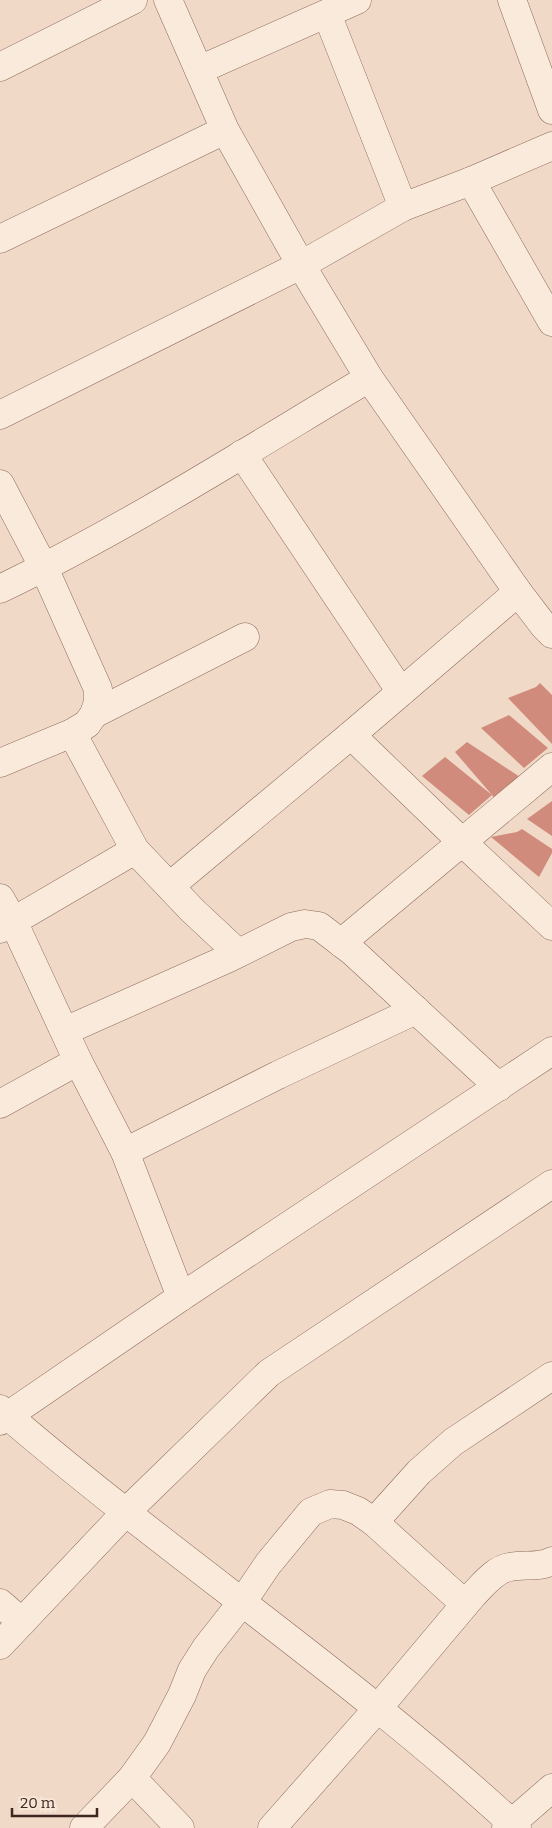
<svg xmlns="http://www.w3.org/2000/svg" width="552" height="1828" font-family="Bitter,serif">
  <style>
    .building { fill: #d08b7c }
    .lines { fill: none; stroke-linecap: round; stroke-linejoin: round }
    .minor-casing { stroke: #8d6a5b; stroke-width: 29 }
    .minor { stroke: #faeadb; stroke-width: 28 }
  </style>
  <rect width="100%" height="100%" fill="#f0dac7"/>
  <g class="building">
    <polygon points="540,683 552,695 552,744 508,698 536,687"/>
    <polygon points="509,715 548,748 524,768 481,728"/>
    <polygon points="467,742 520,777 495,799 492,795 469,815 422,776 445,757 492,795 455,752"/>
    <polygon points="552,801 552,836 527,819"/>
    <polygon points="522,829 552,849 552,853 539,877 491,837 517,832"/>
  </g>
  <g class="lines">
    <defs>
      <g id="minor">
        <polyline points="168,0 225,130 301,265 369,378 518,592 544,626 552,634"/>
        <polyline points="512,0 552,110"/>
        <polyline points="327,14 403,207"/>
        <polyline points="0,67 133,0"/>
        <polyline points="199,70 357,0"/>
        <polyline points="471,181 552,322"/>
        <polyline points="0,239 225,130"/>
        <polyline points="0,415 301,265 403,207 471,181 552,146"/>
        <polyline points="242,454 401,692"/>
        <polyline points="0,484 44,568 98,689 98,702 94,714 87,724 72,733 0,763"/>
        <path d="M0,589C128,527 247,451 369,378"/>
        <polyline points="94,714 245,637"/>
        <polyline points="72,733 135,850 192,910 238,953"/>
        <polyline points="351,735 461,841 552,926"/>
        <polyline points="170,886 351,735 518,592"/>
        <polyline points="0,898 13,921 78,1061 125,1152 181,1297"/>
        <polyline points="0,929 135,850"/>
        <polyline points="341,943 552,767"/>
        <polyline points="65,1031 229,958 291,927 305,924 319,926 353,952 499,1087"/>
        <polyline points="0,1104 78,1061"/>
        <polyline points="125,1152 278,1075 416,1010"/>
        <path d="M0,1409C168,1554 354,1677 517,1828"/>
        <polyline points="0,1421 181,1297 552,1051"/>
        <polyline points="374,1522 419,1472 453,1442 552,1376"/>
        <polyline points="0,1603 22,1622"/>
        <polyline points="0,1645 126,1512 269,1373 552,1184"/>
        <polyline points="132,1778 180,1828"/>
        <polyline points="84,1828 132,1778 157,1743 182,1695 192,1670 206,1648 243,1601 268,1564 311,1512 330,1504 343,1505 358,1511 374,1522 465,1604"/>
        <path d="M272,1828L378,1708L473,1595C483,1585 495,1569 510,1567C524,1564 539,1568 552,1561"/>
        <polyline points="506,1828 552,1788"/>
      </g>
    </defs>
    <use href="#minor" class="minor-casing"/>
    <use href="#minor" class="minor"/>
  </g>
  <path d="M12 1808v8h85v-8" fill="none" stroke="#3d2720" stroke-width="2.5"/>
  <text x="20" y="1808" font-size="15" fill="#3d2720" stroke="#f7e6d7" stroke-width="4" paint-order="stroke">20 m</text>
</svg>
